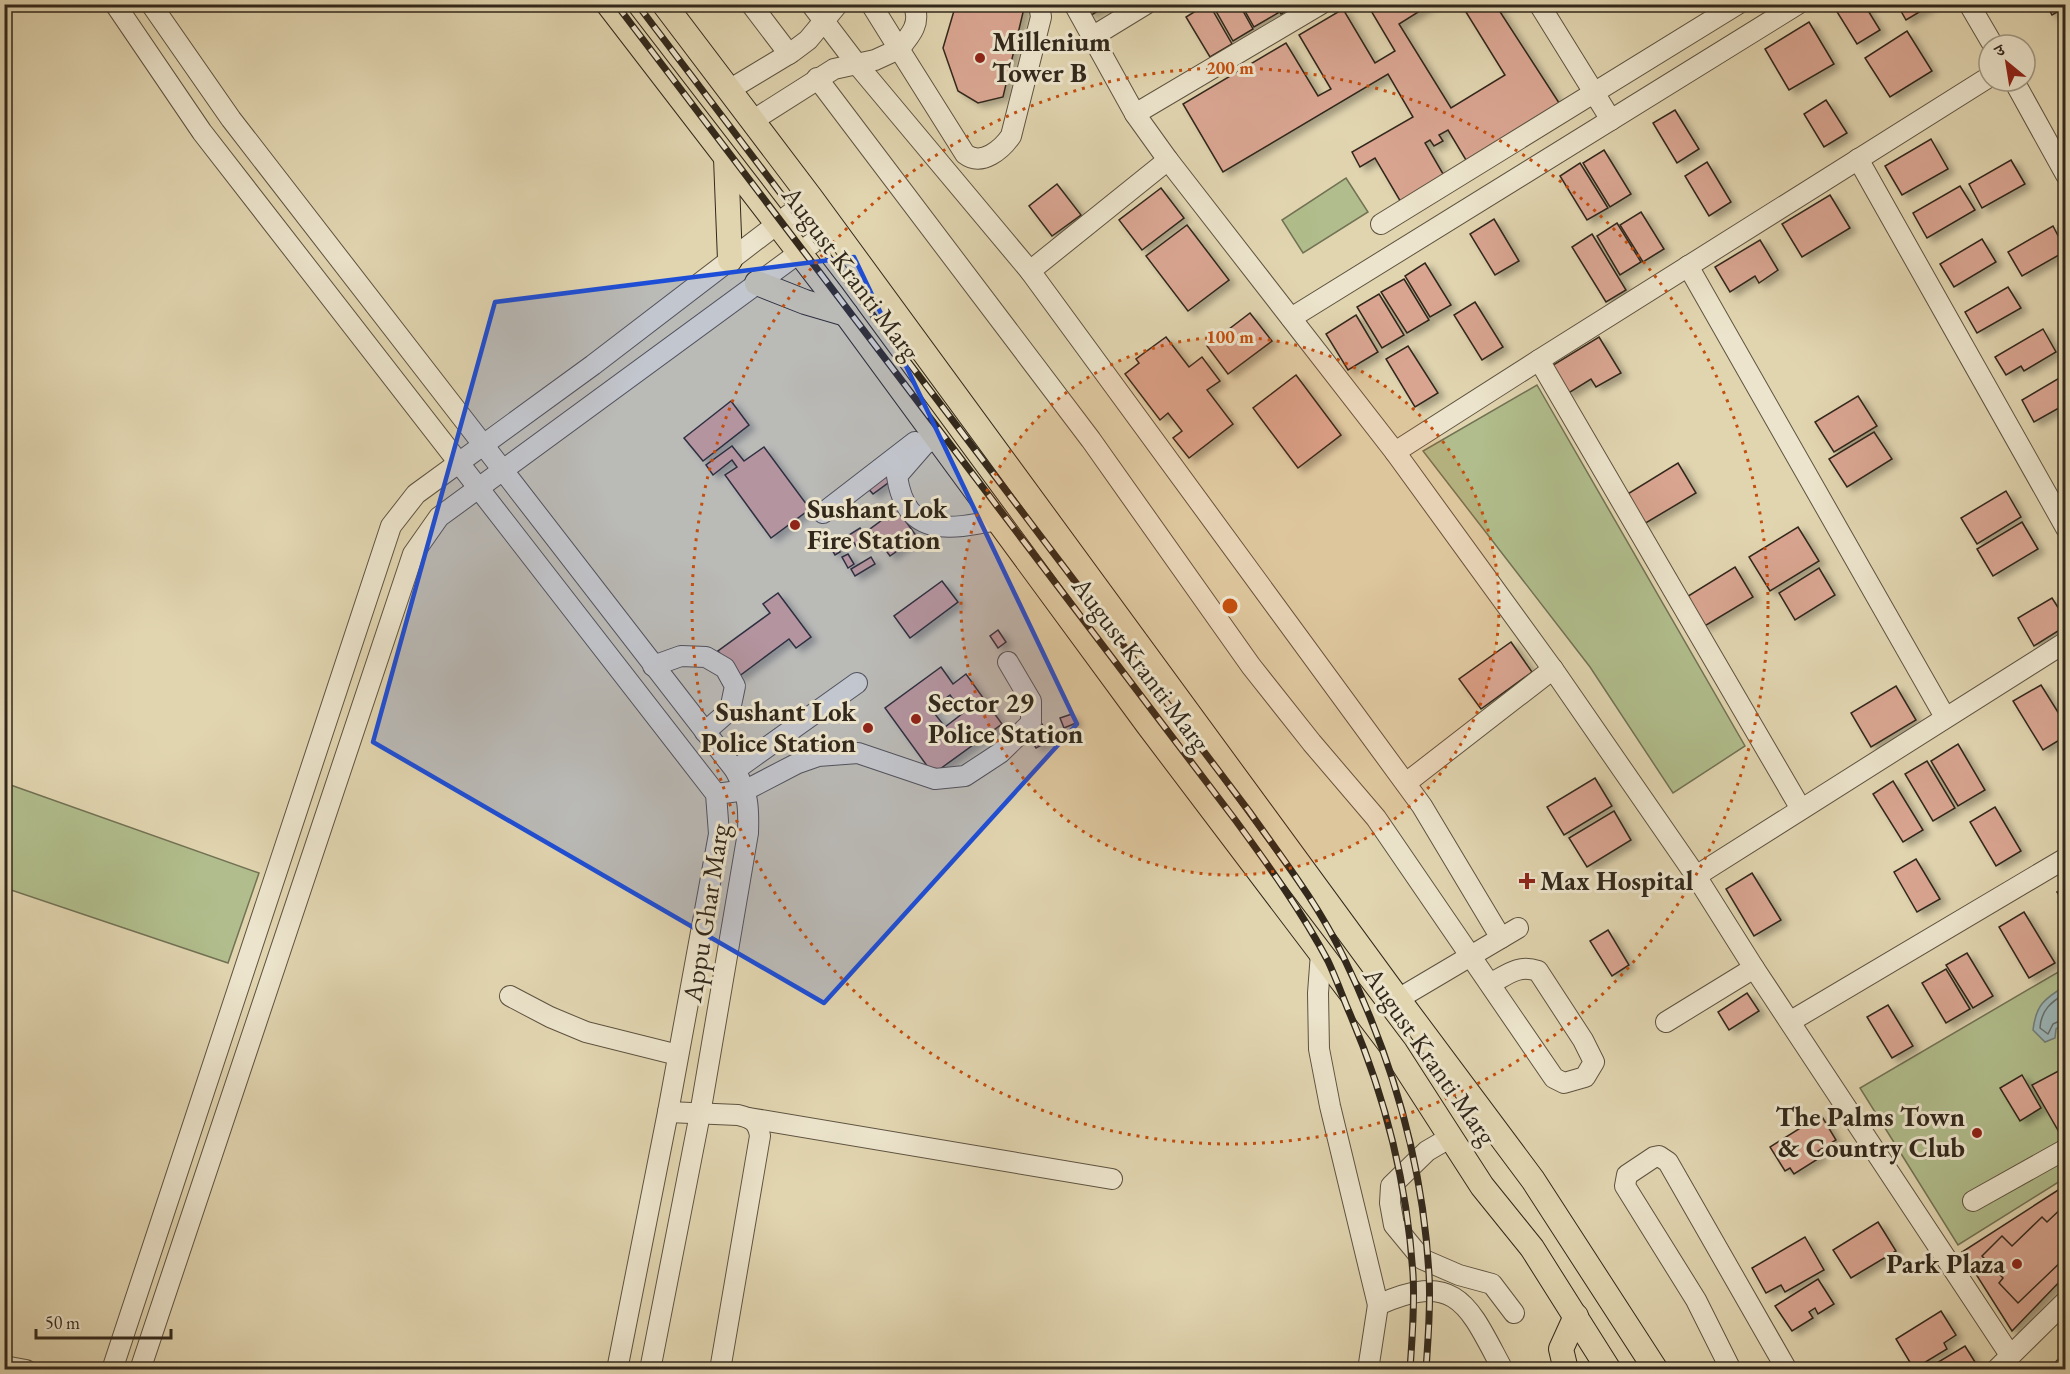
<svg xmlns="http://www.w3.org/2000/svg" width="2070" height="1374" font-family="'EB Garamond','Noto Serif Devanagari',serif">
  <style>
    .green { fill: #b1bd8c; stroke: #727254; stroke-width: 1.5 }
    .water { fill: #9bb5b8; stroke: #717d79; stroke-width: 1.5 }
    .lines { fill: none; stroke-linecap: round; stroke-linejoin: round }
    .shore { stroke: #666e6a; stroke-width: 1.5 }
    .building { fill: #d9a591; stroke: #32281b; stroke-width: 1.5; fill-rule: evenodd; filter: url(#shadow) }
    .minor-casing { stroke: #5e5340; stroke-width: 22 }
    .major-casing { stroke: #32281b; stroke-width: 26 }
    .minor { stroke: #ece4cc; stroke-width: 20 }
    .major { stroke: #e1d5b0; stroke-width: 24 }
    .rail-casing { stroke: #32281b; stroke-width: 7 }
    .rail { stroke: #ece4cc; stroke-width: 4.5; stroke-dasharray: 14; stroke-linecap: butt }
    .marked { fill: #1d4ed8; fill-opacity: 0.2; stroke: #1d4ed8; stroke-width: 4.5; stroke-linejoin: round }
    .ring { fill: none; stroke: #c44f0f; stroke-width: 3; stroke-dasharray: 3 6 }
    .poi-dot { fill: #8f2418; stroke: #ece4cc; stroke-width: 2 }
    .labels { text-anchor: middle; stroke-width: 6; stroke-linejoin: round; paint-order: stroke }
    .poi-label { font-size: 27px; font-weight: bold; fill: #32281b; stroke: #ece4cc; text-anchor: start }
    .street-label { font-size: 27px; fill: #32281b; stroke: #ece4cc }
    .centre { fill: #c44f0f; stroke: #ece4cc; stroke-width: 3 }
    .ring-label { font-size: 18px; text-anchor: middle; font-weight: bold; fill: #c44f0f; stroke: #ece4cc; stroke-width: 6; stroke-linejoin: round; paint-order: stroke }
  </style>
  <defs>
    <filter id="shadow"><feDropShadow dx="6" dy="4" stdDeviation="3" flood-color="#0004"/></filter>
  </defs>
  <rect width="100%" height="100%" fill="#e1d5b0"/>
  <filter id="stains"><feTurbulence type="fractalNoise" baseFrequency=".00333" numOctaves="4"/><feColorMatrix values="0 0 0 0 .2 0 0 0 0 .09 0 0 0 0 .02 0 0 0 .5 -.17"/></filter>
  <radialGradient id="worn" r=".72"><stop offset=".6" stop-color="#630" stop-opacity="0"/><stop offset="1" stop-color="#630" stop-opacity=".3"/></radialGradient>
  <g class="green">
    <polygon points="1346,178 1368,212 1303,253 1282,220"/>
    <polygon points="1537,385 1745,746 1673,793 1590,667 1423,451"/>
    <polygon points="5,783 259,873 228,963 5,888"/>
    <polygon points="2065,968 2065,1178 1958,1245 1860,1088"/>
  </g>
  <path class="water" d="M2065,986V1023L2056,1029L2055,1038L2045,1042L2033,1030C2036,1005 2044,999 2065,986Z"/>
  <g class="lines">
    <path class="shore" d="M2066,993C2051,1002 2041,1010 2040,1028L2048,1034L2053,1024L2066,1018"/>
  </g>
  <g class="building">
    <polygon points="956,4 1025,4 1003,97 978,103 958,91 943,48"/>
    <polygon points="1083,4 1109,4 1090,16"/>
    <polygon points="1207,4 1209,4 1232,44 1210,57 1186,17"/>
    <polygon points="1212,4 1239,4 1253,29 1233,41"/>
    <polygon points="1241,4 1273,4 1278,13 1254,27"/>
    <polygon points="1275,4 1298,4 1281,14"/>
    <polygon points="1367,4 1431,4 1399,24 1451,108 1505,75 1461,4 1495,4 1563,109 1469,165 1448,130 1439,135 1443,141 1434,146 1430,140 1425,143 1446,179 1402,204 1375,158 1360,167 1352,152 1413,117 1388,74 1223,172 1183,104 1286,43 1318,96 1331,89 1299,35 1343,9 1375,63 1395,51"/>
    <polygon points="1838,4 1864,4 1880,30 1857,44 1834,7"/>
    <polygon points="1897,4 1931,4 1931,5 1906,20"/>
    <polygon points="2046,4 2066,4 2066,7 2052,15"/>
    <polygon points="2066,8 2066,24 2058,12"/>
    <polygon points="1809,22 1834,64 1789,90 1765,49"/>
    <polygon points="1907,31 1932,71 1890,97 1865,58"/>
    <polygon points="1826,100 1847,133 1824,147 1804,114"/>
    <polygon points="1675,110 1699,149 1677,163 1653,123"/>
    <polygon points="1931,139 1948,169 1902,195 1885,166"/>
    <polygon points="1604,150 1631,194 1610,207 1583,163"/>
    <polygon points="2011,160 2025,184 1982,208 1969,184"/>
    <polygon points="1707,162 1731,202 1709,216 1685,176"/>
    <polygon points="1580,163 1608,208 1587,220 1560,176"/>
    <polygon points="1057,184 1081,215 1052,236 1029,206"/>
    <polygon points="1960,186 1975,210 1927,238 1913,213"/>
    <polygon points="1161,188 1184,218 1142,250 1119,220"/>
    <polygon points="1830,195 1850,228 1802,257 1782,224"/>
    <polygon points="1641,212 1664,249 1643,262 1620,225"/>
    <polygon points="1494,219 1519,261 1495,275 1470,234"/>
    <polygon points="1617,223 1641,262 1620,275 1597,236"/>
    <polygon points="1187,225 1229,280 1188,311 1146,256"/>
    <polygon points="2053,226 2066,251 2022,276 2008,252"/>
    <polygon points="1592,234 1626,290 1606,302 1572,247"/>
    <polygon points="1982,239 1996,262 1954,287 1940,264"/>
    <polygon points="1760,240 1778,270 1759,283 1755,276 1730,292 1715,267"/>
    <polygon points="1425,263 1451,305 1430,317 1405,276"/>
    <polygon points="1404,279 1429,320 1407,333 1381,292"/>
    <polygon points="2008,287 2021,308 1977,333 1965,312"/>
    <polygon points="1379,294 1404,335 1382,348 1357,307"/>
    <polygon points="1475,302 1503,347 1482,360 1454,315"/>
    <polygon points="1250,313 1272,341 1228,374 1207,346"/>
    <polygon points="1356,315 1378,352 1348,370 1326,334"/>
    <polygon points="2043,329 2056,352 2024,371 2021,366 2006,375 1995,357"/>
    <polygon points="1166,337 1189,367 1202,357 1220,381 1207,390 1233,424 1189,458 1173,438 1182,431 1168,413 1160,420 1125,374 1139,363 1136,359"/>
    <polygon points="1599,337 1621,373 1596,387 1591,379 1567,394 1550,367"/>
    <polygon points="1408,346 1438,393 1415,407 1386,359"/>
    <polygon points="1296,375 1341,435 1298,468 1253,408"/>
    <polygon points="2061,377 2066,385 2066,404 2034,422 2022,400"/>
    <polygon points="1858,396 1877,426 1834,452 1815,422"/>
    <polygon points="731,401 749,425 703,461 684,438"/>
    <polygon points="1874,432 1892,459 1847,487 1829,459"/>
    <polygon points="732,446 744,461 764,447 810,509 771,538 725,475 737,467 732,460 713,475 706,465"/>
    <polygon points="1678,463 1696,493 1644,524 1626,495"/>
    <polygon points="884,470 892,480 873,494 865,485"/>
    <polygon points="2006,491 2021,517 1977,544 1961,518"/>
    <polygon points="897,509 917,537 890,556 870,529"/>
    <polygon points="2022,522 2038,549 1993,576 1977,549"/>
    <polygon points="1798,527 1819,561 1770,591 1749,557"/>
    <polygon points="860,528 869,543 858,549 849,535"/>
    <polygon points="834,540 840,552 835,555 828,543"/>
    <polygon points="848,554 854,564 848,568 842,557"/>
    <polygon points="871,557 875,564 855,576 851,569"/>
    <polygon points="1735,567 1753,597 1703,627 1685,598"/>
    <polygon points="1819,568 1835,595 1795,620 1779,593"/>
    <polygon points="942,581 958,602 910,638 894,616"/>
    <polygon points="778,593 811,637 796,648 789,639 738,677 718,651 770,613 763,604"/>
    <polygon points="2052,598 2066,620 2066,626 2034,646 2018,618"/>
    <polygon points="998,630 1006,642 998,648 990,636"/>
    <polygon points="1511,642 1532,672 1481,709 1459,679"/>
    <path d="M941,667L953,684L966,674L1002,724L933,774L885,708ZM950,695L963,713L945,727L931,709Z"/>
    <polygon points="2041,685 2066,725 2066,736 2043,750 2013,701"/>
    <polygon points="1896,686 1916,720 1871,747 1851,713"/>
    <polygon points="1072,714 1076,723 1064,728 1060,718"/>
    <polygon points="1042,724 1051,740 1036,748 1027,733"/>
    <polygon points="1958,744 1985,790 1958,806 1931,761"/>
    <polygon points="1927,761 1955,808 1933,821 1905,774"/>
    <polygon points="1595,778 1612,806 1564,835 1547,807"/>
    <polygon points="1893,781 1923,830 1903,842 1873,794"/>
    <polygon points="1995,807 2021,851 1996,866 1970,822"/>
    <polygon points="1614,811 1631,840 1587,867 1569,838"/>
    <polygon points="1916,859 1940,899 1917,912 1894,872"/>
    <polygon points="1752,873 1781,920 1754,936 1726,889"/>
    <polygon points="2066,887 2066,906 2057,892"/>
    <polygon points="2024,912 2055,963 2029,978 1999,927"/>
    <polygon points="1608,930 1629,965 1612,976 1590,941"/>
    <polygon points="1967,953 1993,996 1973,1008 1946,965"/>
    <polygon points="1946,969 1970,1009 1946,1023 1922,983"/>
    <polygon points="1747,993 1759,1011 1729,1030 1718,1012"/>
    <polygon points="1888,1005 1913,1046 1892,1058 1867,1017"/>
    <polygon points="2066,1067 2066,1137 2063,1139 2032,1085"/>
    <polygon points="2022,1075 2041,1108 2020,1121 2000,1088"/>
    <polygon points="1821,1115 1836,1140 1818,1151 1821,1157 1794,1174 1790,1168 1785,1171 1770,1147"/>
    <polygon points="2066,1185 2066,1275 2012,1331 1962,1252"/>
    <polygon points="2066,1204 2066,1257 2018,1303 1999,1283 2003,1278 1982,1256 2002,1236 2012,1246 2042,1217 2047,1222"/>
    <polygon points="1878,1222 1896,1251 1851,1278 1833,1250"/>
    <polygon points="1805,1237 1824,1270 1785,1292 1781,1285 1766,1293 1752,1268"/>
    <polygon points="1818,1279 1834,1304 1818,1314 1815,1308 1809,1312 1813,1318 1792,1331 1775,1306"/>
    <polygon points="1941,1311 1956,1335 1944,1343 1947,1349 1914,1369 1896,1339"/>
    <polygon points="1965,1346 1980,1370 1925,1370"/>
  </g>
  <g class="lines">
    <defs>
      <g id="minor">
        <polyline points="115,4 202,132 716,794 719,834 668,1112 617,1370"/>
        <path d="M151,4L231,119L735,770C748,794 749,805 748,833L700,1114L650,1370"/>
        <polyline points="751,4 789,54"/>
        <polyline points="811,4 856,63 1030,271 1422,806 1501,938"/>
        <path d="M871,4L899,49C911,35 922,22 913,4"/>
        <polyline points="1074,4 1135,114 1168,160 1395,452 1557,675 1696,876 1754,968 2010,1355"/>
        <polyline points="1539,4 1611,120"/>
        <polyline points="1969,4 1993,45"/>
        <polyline points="1092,37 1146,4"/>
        <path d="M817,78L1091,440L1251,666L1312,743L1376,818L1554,1078L1564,1083L1585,1077L1594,1062L1583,1040L1538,971C1518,964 1507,975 1490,984"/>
        <polyline points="2014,81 2066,175"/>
        <polyline points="729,90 792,52 808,40 838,4"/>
        <polyline points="1135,114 1321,4"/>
        <path d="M752,121L834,69L875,60L899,49L965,154C982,167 1002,149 1011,136L1041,17L1039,4"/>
        <polyline points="1858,159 2066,528"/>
        <polyline points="1381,224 1738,4"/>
        <polyline points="1688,266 1945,717"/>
        <polyline points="1030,271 1168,160"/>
        <polyline points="1291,318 1798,4"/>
        <polyline points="1539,360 1801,809"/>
        <path d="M936,436L924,445L897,476C906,538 949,530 997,520"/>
        <polyline points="1395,452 1539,360 1989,77"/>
        <polyline points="823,513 915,442"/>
        <polyline points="653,666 681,656 706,657 725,668 735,686 730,710 705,732"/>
        <polyline points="735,770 857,683"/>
        <polyline points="1406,783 1553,669"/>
        <polyline points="716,794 746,790 798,763 818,756 858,753 935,779 965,776 1000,753 1031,723 1031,701 1008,662"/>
        <polyline points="1696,876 2066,642"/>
        <polyline points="1321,953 1318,993 1319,1049 1330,1106 1378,1305"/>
        <polyline points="510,996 550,1017 586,1032 678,1055"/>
        <polyline points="1398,999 1518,928"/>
        <polyline points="1791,1021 2066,858"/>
        <polyline points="1666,1022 1754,968"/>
        <path d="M668,1112L738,1115C752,1118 758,1122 760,1136L720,1370"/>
        <polyline points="749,1118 1112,1179"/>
        <polyline points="1451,1137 1427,1151 1391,1186 1390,1203 1394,1225 1422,1259 1459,1275 1492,1284 1514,1313"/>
        <polyline points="1973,1201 2066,1149"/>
        <polyline points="4,1366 26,1370"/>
        <polyline points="112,1370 391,526 416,494 593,365 811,198"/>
        <polyline points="140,1370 413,554 439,517 833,228"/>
        <path d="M1368,1370L1378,1305C1458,1269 1469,1307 1503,1370"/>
        <polyline points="1731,1370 1696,1300 1625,1186 1627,1175 1654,1157 1659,1156 1668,1162 1787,1370"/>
        <polyline points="1996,1370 2066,1301"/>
      </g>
      <g id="major">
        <polyline points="608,4 832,295 1148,725 1395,1051 1482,1186 1532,1248 1609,1370"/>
        <polyline points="664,4 811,198 1398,999 1533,1180 1656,1370"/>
        <polyline points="726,158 730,260"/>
        <polyline points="757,283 805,302 846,314"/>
        <polyline points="1566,1370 1561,1349 1576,1316"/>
        <polyline points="2065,1370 2066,1369"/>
      </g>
    </defs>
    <use href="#minor" class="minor-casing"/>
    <use href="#major" class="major-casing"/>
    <use href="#minor" class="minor"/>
    <use href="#major" class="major"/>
    <defs>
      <g id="rail">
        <path d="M616,4L1236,821C1269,866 1302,912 1328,961C1335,976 1341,992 1347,1007C1384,1092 1407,1182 1413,1274C1415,1306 1412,1338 1410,1370"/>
        <path d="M637,4L1249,811C1282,858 1318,904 1343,956C1391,1055 1423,1164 1429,1274C1431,1306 1428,1338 1426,1370"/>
      </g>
    </defs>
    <use href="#rail" class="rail-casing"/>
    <use href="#rail" class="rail"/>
  </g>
  <path class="marked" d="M854,257L1077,724L824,1003L373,742L495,302Z"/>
  <circle cx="1230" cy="606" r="269" fill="#c44f0f" fill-opacity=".12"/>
  <g class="ring">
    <circle cx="1230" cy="606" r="269"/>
    <circle cx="1230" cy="606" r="538"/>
  </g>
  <g class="poi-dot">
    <circle cx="980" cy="58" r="6"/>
    <circle cx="795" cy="525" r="6"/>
    <circle cx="916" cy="719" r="6"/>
    <circle cx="868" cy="728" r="6"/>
    <path d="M1524 872h6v6h6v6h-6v6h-6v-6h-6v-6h6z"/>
    <circle cx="1977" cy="1133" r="6"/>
    <circle cx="2017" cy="1264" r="6"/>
  </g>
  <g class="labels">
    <g class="poi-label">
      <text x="992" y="51">Millenium<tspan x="992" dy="31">Tower B</tspan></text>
      <text x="807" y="518">Sushant Lok<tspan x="807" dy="31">Fire Station</tspan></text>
      <text x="928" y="712">Sector 29<tspan x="928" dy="31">Police Station</tspan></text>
      <text x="856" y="721" text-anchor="end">Sushant Lok<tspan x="856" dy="31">Police Station</tspan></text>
      <text x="1540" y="890">Max Hospital</text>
      <text x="1965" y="1126" text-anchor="end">The Palms Town<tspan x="1965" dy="31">&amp; Country Club</tspan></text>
      <text x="2005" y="1273" text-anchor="end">Park Plaza</text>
    </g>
    <g class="street-label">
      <text transform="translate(851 273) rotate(53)" y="9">August Kranti Marg</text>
      <text transform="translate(1141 664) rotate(53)" y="9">August Kranti Marg</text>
      <text transform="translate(706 913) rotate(-81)" y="9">Appu Ghar Marg</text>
      <text transform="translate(1430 1056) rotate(55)" y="9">August Kranti Marg</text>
    </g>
  </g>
  <circle cx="1230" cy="606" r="9" class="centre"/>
  <g class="ring-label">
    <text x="1230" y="74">200 m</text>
    <text x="1230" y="343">100 m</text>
  </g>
  <rect width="2070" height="1374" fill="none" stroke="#e1d5b0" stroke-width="24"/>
  <rect x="6" y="6" width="2058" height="1362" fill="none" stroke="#32281b" stroke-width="3"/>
  <rect x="12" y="12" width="2046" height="1350" fill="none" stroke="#32281b" stroke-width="1.5"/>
  <g transform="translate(2007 63) rotate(330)"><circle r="28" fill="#ece4cc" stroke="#a29985" stroke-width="1.5"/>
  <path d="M0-4.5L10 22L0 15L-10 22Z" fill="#8f2418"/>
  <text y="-9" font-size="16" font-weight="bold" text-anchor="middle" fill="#32281b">उ</text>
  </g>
  <path d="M36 1329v9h135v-9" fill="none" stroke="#32281b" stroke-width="3"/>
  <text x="45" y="1329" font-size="18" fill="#32281b" stroke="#ece4cc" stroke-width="4.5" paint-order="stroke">50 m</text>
  <rect width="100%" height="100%" filter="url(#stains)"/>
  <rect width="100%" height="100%" fill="url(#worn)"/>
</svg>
